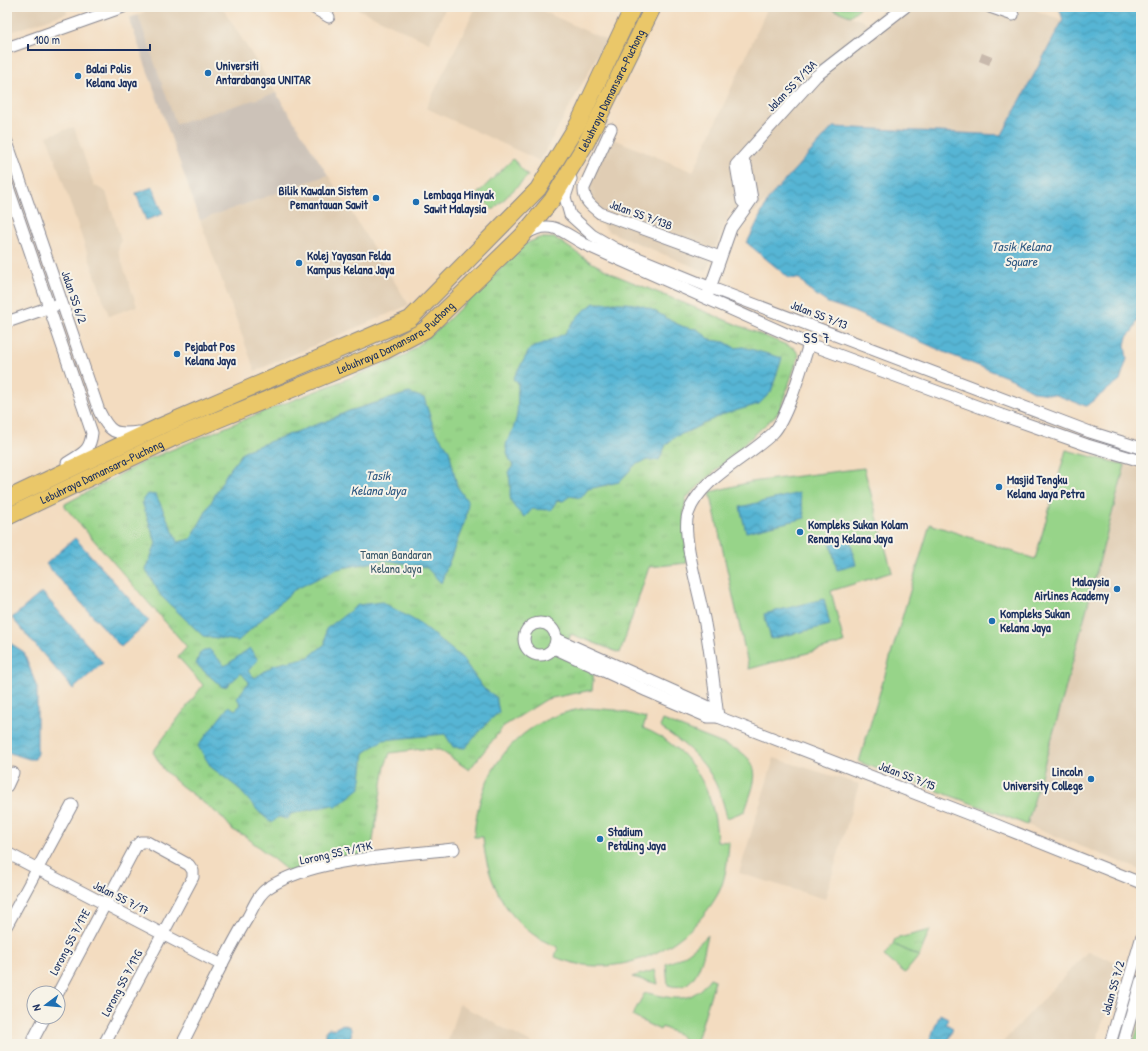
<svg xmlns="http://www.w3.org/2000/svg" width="1148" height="1051" font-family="'Patrick Hand',sans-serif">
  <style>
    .built { fill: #e0cdb4 }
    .industrial { fill: #ccc2b8 }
    .green { fill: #97d489; stroke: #598274 }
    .park { fill: url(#park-tufts); stroke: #598274 }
    .water { fill: url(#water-waves); stroke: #387299 }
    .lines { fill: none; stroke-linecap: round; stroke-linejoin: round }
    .minor-tunnel { stroke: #c8b9ac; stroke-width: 11; stroke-dasharray: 11 5.5; stroke-linecap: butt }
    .minor-casing { stroke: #87868f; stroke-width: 13 }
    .highway-casing { stroke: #87868f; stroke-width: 18 }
    .minor { stroke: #fff; stroke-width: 11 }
    .highway { stroke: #eac769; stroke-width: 16 }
    .poi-dot { fill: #1f6fb2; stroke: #f7f3e8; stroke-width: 1.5 }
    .labels { text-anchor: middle; stroke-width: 4; stroke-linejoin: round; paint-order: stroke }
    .poi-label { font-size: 12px; font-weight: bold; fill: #1b2f5e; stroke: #f7f3e8; text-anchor: start }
    .street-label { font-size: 12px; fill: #1b2f5e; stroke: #f7f3e8 }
    .park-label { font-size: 12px; fill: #3a5869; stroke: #f7f3e8 }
    .water-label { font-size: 13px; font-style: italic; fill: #2d5781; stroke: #f7f3e8 }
    .quarter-label { font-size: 14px; letter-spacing: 1px; fill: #1b2f5e; stroke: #f7f3e8 }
  </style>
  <defs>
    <pattern id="park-tufts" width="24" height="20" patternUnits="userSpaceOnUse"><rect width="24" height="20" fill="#97d489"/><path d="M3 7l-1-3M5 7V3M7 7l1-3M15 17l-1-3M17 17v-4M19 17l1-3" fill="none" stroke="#82b679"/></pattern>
    <pattern id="water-waves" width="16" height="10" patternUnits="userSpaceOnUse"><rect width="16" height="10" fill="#56b5d4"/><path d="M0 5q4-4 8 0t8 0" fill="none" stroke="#4694af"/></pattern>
  </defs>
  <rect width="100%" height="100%" fill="#f7f3e8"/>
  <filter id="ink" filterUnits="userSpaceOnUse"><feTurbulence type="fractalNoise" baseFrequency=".025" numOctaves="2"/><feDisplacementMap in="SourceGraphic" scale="8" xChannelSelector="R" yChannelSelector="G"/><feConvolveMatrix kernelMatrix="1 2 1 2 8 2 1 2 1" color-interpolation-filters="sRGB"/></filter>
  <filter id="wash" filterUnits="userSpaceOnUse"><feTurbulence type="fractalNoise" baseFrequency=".012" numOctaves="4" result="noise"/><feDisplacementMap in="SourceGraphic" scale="16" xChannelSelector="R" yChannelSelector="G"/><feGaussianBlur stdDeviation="0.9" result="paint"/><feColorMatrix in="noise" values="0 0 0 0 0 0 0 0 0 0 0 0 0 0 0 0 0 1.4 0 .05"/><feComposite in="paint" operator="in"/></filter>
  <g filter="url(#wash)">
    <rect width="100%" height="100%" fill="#f3dcc0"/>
    <g class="built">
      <polygon points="7,7 65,7 67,13 7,33"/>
      <polygon points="152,7 222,7 276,93 176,125 138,15"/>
      <polygon points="359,7 446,7 429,43 358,9"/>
      <polygon points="476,7 534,7 606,40 540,161 426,108"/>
      <polygon points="768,7 827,7 868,23 886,7 1026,7 1063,20 1002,135 833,127 769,198 744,222 731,209 706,272 608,231 580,203 609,137 693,172"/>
      <polygon points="74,127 94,185 106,192 121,240 118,251 137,306 109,316 47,136"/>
      <polygon points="328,175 409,305 255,371 200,220"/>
      <polygon points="1125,465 1141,469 1141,870 1027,825 1060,709"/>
      <polygon points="774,758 859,784 825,899 739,873"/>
      <polygon points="1088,951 1122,965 1095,1044 1001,1044"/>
      <polygon points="459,1004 533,1044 447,1044"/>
    </g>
    <polygon class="industrial" points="138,15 176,124 276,93 328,175 200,220 129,18"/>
    <g class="green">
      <polygon points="827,7 861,7 850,16"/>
      <polygon points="513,159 528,176 493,210 477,194"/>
      <polygon points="1066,450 1125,465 1060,709 1027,825 1000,814 859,762 930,524 1035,559"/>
      <polygon points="864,468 892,572 831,591 844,643 749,669 710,492 751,482"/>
      <path d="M588,708L616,710L646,718L643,728C690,747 716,791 717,841L729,842C728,858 726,878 719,892C688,950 617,983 555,957L558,947C511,931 486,883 483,837H474C478,769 520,716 588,708Z"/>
      <path d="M663,720L738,750C765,767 753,785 745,811L727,818C717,772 698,753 660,727Z"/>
      <path d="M708,935C703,955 698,995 668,985L666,964C683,958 695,948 708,935Z"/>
      <polygon points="893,944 919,956 905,973 884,956"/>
      <polygon points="655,970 658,984 632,977"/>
      <path d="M710,978L715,980L696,1044H688L680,1035L662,1027L660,1030L632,1016L644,994L648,993C676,999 691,1005 710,978Z"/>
      <polygon points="1141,1018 1141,1044 1133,1044"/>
    </g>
    <g class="park">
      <polygon points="539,238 555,238 589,261 615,275 794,348 799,355 779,412 686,498 684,512 687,563 649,567 620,653 571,634 563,655 594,671 592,690 547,699 504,726 469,770 440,750 421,749 390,753 385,766 371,853 308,864 289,872 245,836 233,830 222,817 179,784 164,770 153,752 203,685 178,657 187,647 65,507 65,504 147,460 255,415 403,357 441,327 525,244"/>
      <polygon points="930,930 919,956 893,944 895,939"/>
    </g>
    <g class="water">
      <polygon points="1059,7 1141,7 1141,314 1132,332 1127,337 1125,345 1127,359 1120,380 1086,406 1056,395 1034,392 1012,379 951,355 852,311 828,303 810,291 800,279 789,278 747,243 769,198 833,127 1002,135 1063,20"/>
      <polygon points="153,187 163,214 146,220 136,193"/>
      <path d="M594,303C611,304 627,301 643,306C662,312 676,329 697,329L711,340L725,342L735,348L743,347L782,358L771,392L759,404L721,415L687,432L674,437L666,445L659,460H647L635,465L619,482L588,489L581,498L570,496L563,501L557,500L551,510L532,509L525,517C501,498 515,495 508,472L513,466C500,441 508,446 515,423C519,411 517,395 518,383L513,379L530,349L564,334L580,314Z"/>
      <polygon points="409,393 424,398 434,429 449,450 457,486 468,502 466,518 441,583 426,567 385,560 337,569 294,590 238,641 203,636 161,596 146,570 156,543 142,502 148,494 156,495 178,542 191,539 227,473 244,451 329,420 349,411"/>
      <polygon points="799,493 805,518 746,532 740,507"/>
      <polygon points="849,536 856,565 837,570 830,541"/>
      <polygon points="75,538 149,621 121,647 46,564"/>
      <polygon points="42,592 103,663 73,689 12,618"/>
      <polygon points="824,599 830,625 771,639 764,614"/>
      <polygon points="382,602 419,623 462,658 483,688 496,697 499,712 488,722 465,748 453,747 445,734 383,740 364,753 360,788 335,808 332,805 291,814 287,819 278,817 272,823 260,813 237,787 211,767 198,746 229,706 235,710 241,705 237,698 249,682 241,673 227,686 222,687 196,664 200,653 209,649 225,666 250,648 258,660 248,671 255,678 274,665 309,657 325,644 326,629 358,605"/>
      <polygon points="7,641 24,652 37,688 37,753 35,759 29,759 7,752"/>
      <polygon points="940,1014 948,1018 946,1024 953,1028 947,1044 928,1044"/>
      <path d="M343,1024L350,1027C354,1036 349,1037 347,1044H333L332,1039L326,1037V1030L329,1028L334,1029Z"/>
    </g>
  </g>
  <g filter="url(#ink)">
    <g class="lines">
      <polyline class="minor-tunnel" points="984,63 987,55"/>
      <defs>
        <g id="minor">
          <polyline points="312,7 329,17"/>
          <polyline points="990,7 1013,15"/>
          <polyline points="7,48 123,7"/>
          <path d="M611,129L584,188C583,200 591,206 600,213L720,257"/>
          <path d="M7,142L99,411C110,433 114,435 139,432"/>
          <polyline points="740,160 746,165 752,199 747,206 742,201 736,165 816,76 905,7"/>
          <polyline points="571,179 565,197 570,215 592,235 616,249 709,287 1090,432 1141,448"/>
          <path d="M7,184L92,433C90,452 82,453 67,463"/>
          <path d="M527,233C552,219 562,232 584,244L809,344L990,411L1087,445L1141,461"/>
          <polyline points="708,294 731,228 747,206"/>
          <polyline points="7,322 56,305"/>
          <circle cx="540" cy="639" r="16"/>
          <polyline points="557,639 709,707 718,717"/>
          <polyline points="554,648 647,691 708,717 718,717 994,824 1141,883"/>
          <path d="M718,717C714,686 711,655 705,624C701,598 681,536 688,514C700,478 748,458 773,433C787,419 802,366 809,344"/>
          <polyline points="7,786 13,773"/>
          <polyline points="7,853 222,965"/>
          <polyline points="7,925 72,805"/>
          <polyline points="58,993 136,846 140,842 147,842 189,865 193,871 193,877 104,1044"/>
          <polyline points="34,1038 45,1017"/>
          <path d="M182,1044C204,1002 223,958 248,917C253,908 258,894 268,888C312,858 401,855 454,849"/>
          <polyline points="1110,1044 1141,939"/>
          <polyline points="1123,1044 1141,981"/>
        </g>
        <g id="highway">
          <polyline points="7,499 161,426 410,319 538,189 578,124 633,7"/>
          <path id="s1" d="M7,517L173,438L385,351L425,330L522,236L552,200L586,143L653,7"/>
        </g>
      </defs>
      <use href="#minor" class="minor-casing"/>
      <use href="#highway" class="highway-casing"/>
      <use href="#minor" class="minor"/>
      <use href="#highway" class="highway"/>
    </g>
  </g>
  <g class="poi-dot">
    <circle cx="208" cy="73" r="4"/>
    <circle cx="78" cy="76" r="4"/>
    <circle cx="376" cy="198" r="4"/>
    <circle cx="416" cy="202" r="4"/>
    <circle cx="299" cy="263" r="4"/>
    <circle cx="177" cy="354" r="4"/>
    <circle cx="999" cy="487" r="4"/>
    <circle cx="800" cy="532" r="4"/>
    <circle cx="1117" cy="589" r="4"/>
    <circle cx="992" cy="621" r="4"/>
    <circle cx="1091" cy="779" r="4"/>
    <circle cx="600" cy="839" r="4"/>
  </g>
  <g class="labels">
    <g class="poi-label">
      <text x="216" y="70">Universiti<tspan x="216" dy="14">Antarabangsa UNITAR</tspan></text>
      <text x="86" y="73">Balai Polis<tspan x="86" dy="14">Kelana Jaya</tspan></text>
      <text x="368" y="195" text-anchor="end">Bilik Kawalan Sistem<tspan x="368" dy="14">Pemantauan Sawit</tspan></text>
      <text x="424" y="199">Lembaga Minyak<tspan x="424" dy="14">Sawit Malaysia</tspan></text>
      <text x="307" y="260">Kolej Yayasan Felda<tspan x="307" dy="14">Kampus Kelana Jaya</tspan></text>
      <text x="185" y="351">Pejabat Pos<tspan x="185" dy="14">Kelana Jaya</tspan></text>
      <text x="1007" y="484">Masjid Tengku<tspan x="1007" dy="14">Kelana Jaya Petra</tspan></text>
      <text x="808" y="529">Kompleks Sukan Kolam<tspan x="808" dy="14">Renang Kelana Jaya</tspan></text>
      <text x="1109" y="586" text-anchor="end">Malaysia<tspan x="1109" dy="14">Airlines Academy</tspan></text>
      <text x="1000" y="618">Kompleks Sukan<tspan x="1000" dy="14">Kelana Jaya</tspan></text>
      <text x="1083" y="776" text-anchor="end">Lincoln<tspan x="1083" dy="14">University College</tspan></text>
      <text x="608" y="836">Stadium<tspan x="608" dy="14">Petaling Jaya</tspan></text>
    </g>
    <g class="street-label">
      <text transform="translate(792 86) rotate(-46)" y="4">Jalan SS 7/13A</text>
      <text dy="4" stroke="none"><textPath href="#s1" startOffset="765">Lebuhraya Damansara–Puchong</textPath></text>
      <text transform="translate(641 215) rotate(20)" y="4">Jalan SS 7/13B</text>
      <text transform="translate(74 297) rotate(71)" y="4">Jalan SS 6/2</text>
      <text transform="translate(819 315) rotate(21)" y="4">Jalan SS 7/13</text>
      <text dy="4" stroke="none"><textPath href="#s1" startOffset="429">Lebuhraya Damansara–Puchong</textPath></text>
      <text dy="4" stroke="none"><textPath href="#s1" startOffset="105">Lebuhraya Damansara–Puchong</textPath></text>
      <text transform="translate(907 776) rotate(21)" y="4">Jalan SS 7/15</text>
      <text transform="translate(336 853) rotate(-12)" y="4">Lorong SS 7/17K</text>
      <text transform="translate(121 898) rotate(27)" y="4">Jalan SS 7/17</text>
      <text transform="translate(70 942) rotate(-62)" y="4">Lorong SS 7/17E</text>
      <text transform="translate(122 983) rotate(-62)" y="4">Lorong SS 7/17G</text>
      <text transform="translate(1113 988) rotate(-74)" y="4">Jalan SS 7/2</text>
    </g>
    <g class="park-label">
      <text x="396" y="559">Taman Bandaran<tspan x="396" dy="14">Kelana Jaya</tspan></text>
    </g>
    <g class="water-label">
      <text x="1021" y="251">Tasik Kelana<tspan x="1021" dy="15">Square</tspan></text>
      <text x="378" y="480">Tasik<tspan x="378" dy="15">Kelana Jaya</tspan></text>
    </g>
    <g class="quarter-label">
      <text x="817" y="343">SS 7</text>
    </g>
  </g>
  <rect width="1148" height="1051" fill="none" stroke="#f7f3e8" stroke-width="24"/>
  <g transform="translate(46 1005) rotate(254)"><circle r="19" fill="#f7f3e8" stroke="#9fa5b1"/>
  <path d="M0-3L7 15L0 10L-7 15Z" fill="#1f6fb2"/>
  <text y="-6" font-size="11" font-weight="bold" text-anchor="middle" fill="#1b2f5e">N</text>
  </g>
  <path d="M28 44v6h122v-6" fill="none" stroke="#1b2f5e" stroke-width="2"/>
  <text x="34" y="44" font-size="12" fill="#1b2f5e" stroke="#f7f3e8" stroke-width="3" paint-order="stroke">100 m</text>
</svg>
